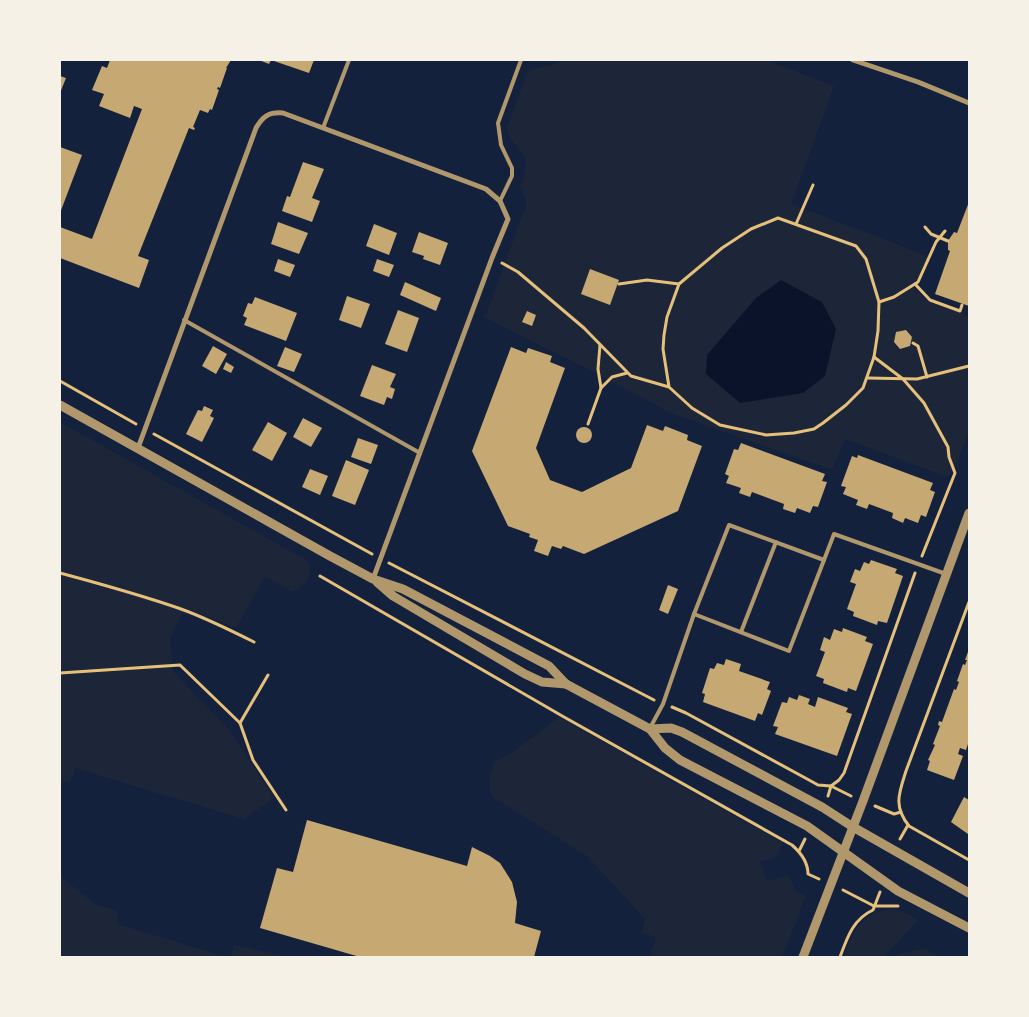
<svg xmlns="http://www.w3.org/2000/svg" width="1029" height="1017" font-family="Ubuntu,sans-serif">
  <style>
    .green { fill: #1d2539 }
    .water { fill: #0b132b }
    .building { fill: #c6a872 }
    .lines { fill: none; stroke-linecap: round; stroke-linejoin: round }
    .path { stroke: #e5c07b; stroke-width: 3 }
    .service { stroke: #b1986c; stroke-width: 4 }
    .minor { stroke: #b1986c; stroke-width: 5 }
    .tertiary { stroke: #b1986c; stroke-width: 9 }
  </style>
  <rect width="100%" height="100%" fill="#14213d"/>
  <g class="green">
    <path d="M563,60H766L834,86L791,204L928,256L918,280L911,284L923,298L930,302L969,316V430L956,465L948,477L845,439L832,470L673,414L580,365L485,318L526,205V199L521,187C522,177 528,169 525,159C522,146 507,142 507,128L527,73C538,64 552,68 563,60Z"/>
    <path d="M60,422L308,561C315,573 305,588 292,591L265,576L236,628L185,608L170,637L173,671L231,732L274,798L244,819L75,768L70,783L60,780Z"/>
    <path d="M559,717L783,843L776,857L760,862L767,881L788,875L796,891L806,896L782,957H650L656,937L642,933L645,919L587,856L493,797C486,787 490,774 494,762L513,752Z"/>
    <polygon points="60,876 95,904 118,911 117,924 227,957 60,957"/>
    <path d="M890,909L902,911L918,920L884,957H844C854,930 859,915 890,909Z"/>
    <polygon points="234,945 289,957 231,957"/>
    <polygon points="924,948 939,957 897,957 899,954"/>
  </g>
  <polygon class="water" points="781,280 822,302 836,329 825,376 803,393 740,403 706,374 707,355 756,298"/>
  <g class="building">
    <polygon points="110,60 231,60 226,68 227,68 220,88 218,87 217,89 219,90 212,110 210,109 208,113 200,110 193,127 195,128 194,130 189,128 138,256 149,260 139,288 60,258 60,227 92,239 142,109 134,106 130,118 99,106 104,94 92,90 102,66 107,68"/>
    <polygon points="259,60 271,60 269,64"/>
    <polygon points="271,60 314,60 309,73"/>
    <polygon points="60,76 66,78 60,93"/>
    <polygon points="60,147 82,155 60,213"/>
    <polygon points="303,162 324,169 312,198 320,201 312,222 282,211 287,196 290,197"/>
    <polygon points="969,202 969,306 935,294 950,251 948,250 948,241 954,232 957,233"/>
    <polygon points="278,222 308,233 299,254 271,244"/>
    <polygon points="374,224 397,233 389,255 366,246"/>
    <polygon points="419,232 448,243 440,265 423,259 424,256 412,252"/>
    <polygon points="278,259 295,265 290,277 274,271"/>
    <polygon points="377,259 394,265 389,277 373,271"/>
    <polygon points="590,269 619,280 610,305 581,294"/>
    <polygon points="405,282 441,298 436,311 400,295"/>
    <polygon points="347,296 370,304 361,328 339,320"/>
    <polygon points="255,297 297,313 286,341 244,325 247,318 243,316 248,303 252,304"/>
    <polygon points="398,310 419,318 407,352 385,344"/>
    <polygon points="527,311 536,315 532,326 522,322"/>
    <polygon points="906,330 912,337 910,346 900,349 894,342 896,332"/>
    <polygon points="213,346 227,354 216,374 202,366"/>
    <polygon points="285,347 302,354 294,372 277,366"/>
    <polygon points="511,347 526,353 528,348 552,356 550,362 565,368 536,448 550,480 582,492 631,468 647,425 663,431 665,426 688,435 687,440 702,446 678,511 584,554 563,546 561,549 552,546 548,556 534,551 538,540 529,537 530,534 508,526 472,451"/>
    <polygon points="226,362 234,367 231,373 223,369"/>
    <polygon points="372,365 396,374 390,387 395,389 392,399 387,397 384,405 360,396"/>
    <polygon points="204,406 213,410 210,416 214,418 202,442 186,434 198,410 202,411"/>
    <polygon points="303,418 322,428 311,447 293,437"/>
    <polygon points="268,422 287,433 272,461 252,450"/>
    <circle cx="584" cy="435" r="8"/>
    <polygon points="358,438 378,445 371,464 351,457"/>
    <polygon points="741,443 825,474 822,481 827,482 818,507 813,506 810,513 797,508 795,513 783,509 784,504 752,492 750,497 739,493 741,488 726,483 729,476 725,474 734,449 738,450"/>
    <polygon points="858,455 933,483 930,490 935,492 926,517 921,515 918,523 905,518 903,523 892,518 893,513 869,504 867,509 856,505 858,500 843,494 846,487 841,486 852,456 857,458"/>
    <polygon points="346,460 369,470 355,505 332,496"/>
    <polygon points="310,469 328,476 320,495 302,487"/>
    <polygon points="871,560 897,569 895,573 903,576 887,623 878,621 877,625 853,616 854,612 847,609 856,584 850,582 855,569 860,571 864,562 869,564"/>
    <polygon points="668,585 678,589 668,614 659,610"/>
    <polygon points="843,628 867,637 865,641 873,644 856,691 848,688 847,692 823,683 824,679 816,676 825,652 820,650 824,637 830,640 834,629 842,632"/>
    <polygon points="969,649 969,741 966,750 960,748 958,754 963,756 954,780 927,770 930,761 928,760 935,745 933,744 940,726 938,725 939,721 942,722 954,689 956,690 959,682 957,681 963,664 965,665 967,660 965,660"/>
    <polygon points="726,659 741,664 739,671 770,682 767,689 771,691 762,715 758,713 755,721 703,702 705,694 702,693 710,668 714,669 717,663 724,665"/>
    <polygon points="799,695 810,699 808,704 815,707 818,697 848,708 846,712 852,714 837,756 775,734 778,727 773,726 782,702 787,703 789,697 797,700"/>
    <polygon points="964,797 969,800 968,834 951,822"/>
    <polygon points="307,820 467,866 472,847 490,856 500,863 512,882 517,902 515,923 541,931 534,957 360,957 260,928 277,868 293,872"/>
  </g>
  <g class="lines">
    <g class="path">
      <polyline points="796,224 813,185"/>
      <polyline points="925,227 931,234 948,241"/>
      <polyline points="502,263 518,272 584,328 631,376 669,387 692,408 720,425 766,435 794,433 814,429 823,423 846,405 863,388 874,357 878,331 879,302 866,259 856,246 778,218 751,229 722,248 679,284 667,317 664,335 663,349 669,387"/>
      <polyline points="619,284 647,280 679,284"/>
      <polyline points="915,284 930,300 960,311 962,305"/>
      <polyline points="879,302 894,297 918,282 936,242 945,231"/>
      <polyline points="913,343 918,346 927,377"/>
      <polyline points="600,345 598,369 601,388"/>
      <polyline points="874,357 903,379 924,403 948,447 949,457 955,473 922,556"/>
      <polyline points="868,378 917,379 969,366"/>
      <polyline points="60,381 136,424"/>
      <polyline points="588,424 601,388 612,377 627,373"/>
      <polyline points="154,434 372,554"/>
      <polyline points="389,563 654,700"/>
      <path d="M60,573C101,584 141,595 181,609C206,618 230,630 254,642"/>
      <path d="M320,576L564,717L792,845C800,852 808,862 808,874L819,879"/>
      <path d="M969,602L906,771C899,793 893,806 909,826L969,860"/>
      <polyline points="60,673 180,665 240,723"/>
      <polyline points="268,675 240,723 253,760 286,810"/>
      <polyline points="672,707 686,713 809,780 818,785 831,786 851,796"/>
      <polyline points="828,796 831,786 839,780 844,773 915,573"/>
      <polyline points="875,806 894,814 901,812"/>
      <polyline points="900,839 908,825"/>
      <polyline points="799,851 805,839"/>
      <polyline points="843,890 874,906 898,906"/>
      <path d="M840,957C847,938 853,919 873,910L880,892"/>
    </g>
    <g class="service">
      <polyline points="323,128 349,60"/>
      <polyline points="500,201 512,176 512,168 501,145 498,123 521,60"/>
      <polyline points="184,320 420,453"/>
      <polyline points="694,614 729,525 824,560"/>
      <polyline points="741,632 776,542"/>
      <polyline points="650,728 663,704 694,614 789,651 834,534 946,574"/>
    </g>
    <g class="minor">
      <polyline points="853,60 918,82 969,103"/>
      <path d="M138,448L256,128C263,116 269,112 283,113L486,189L500,201L508,219L492,258L373,579"/>
    </g>
    <g class="tertiary">
      <polyline points="60,405 330,556 373,579 403,589 549,666 566,684 650,729 665,748 680,760 807,826 898,891 969,928"/>
      <polyline points="377,582 393,596 525,674 542,682 566,684"/>
      <polyline points="650,729 671,728 682,732 822,807 853,827 969,893"/>
      <polyline points="803,957 863,801 969,513"/>
    </g>
  </g>
  <rect width="1029" height="1017" fill="none" stroke="#f6f1e7" stroke-width="122"/>
</svg>
